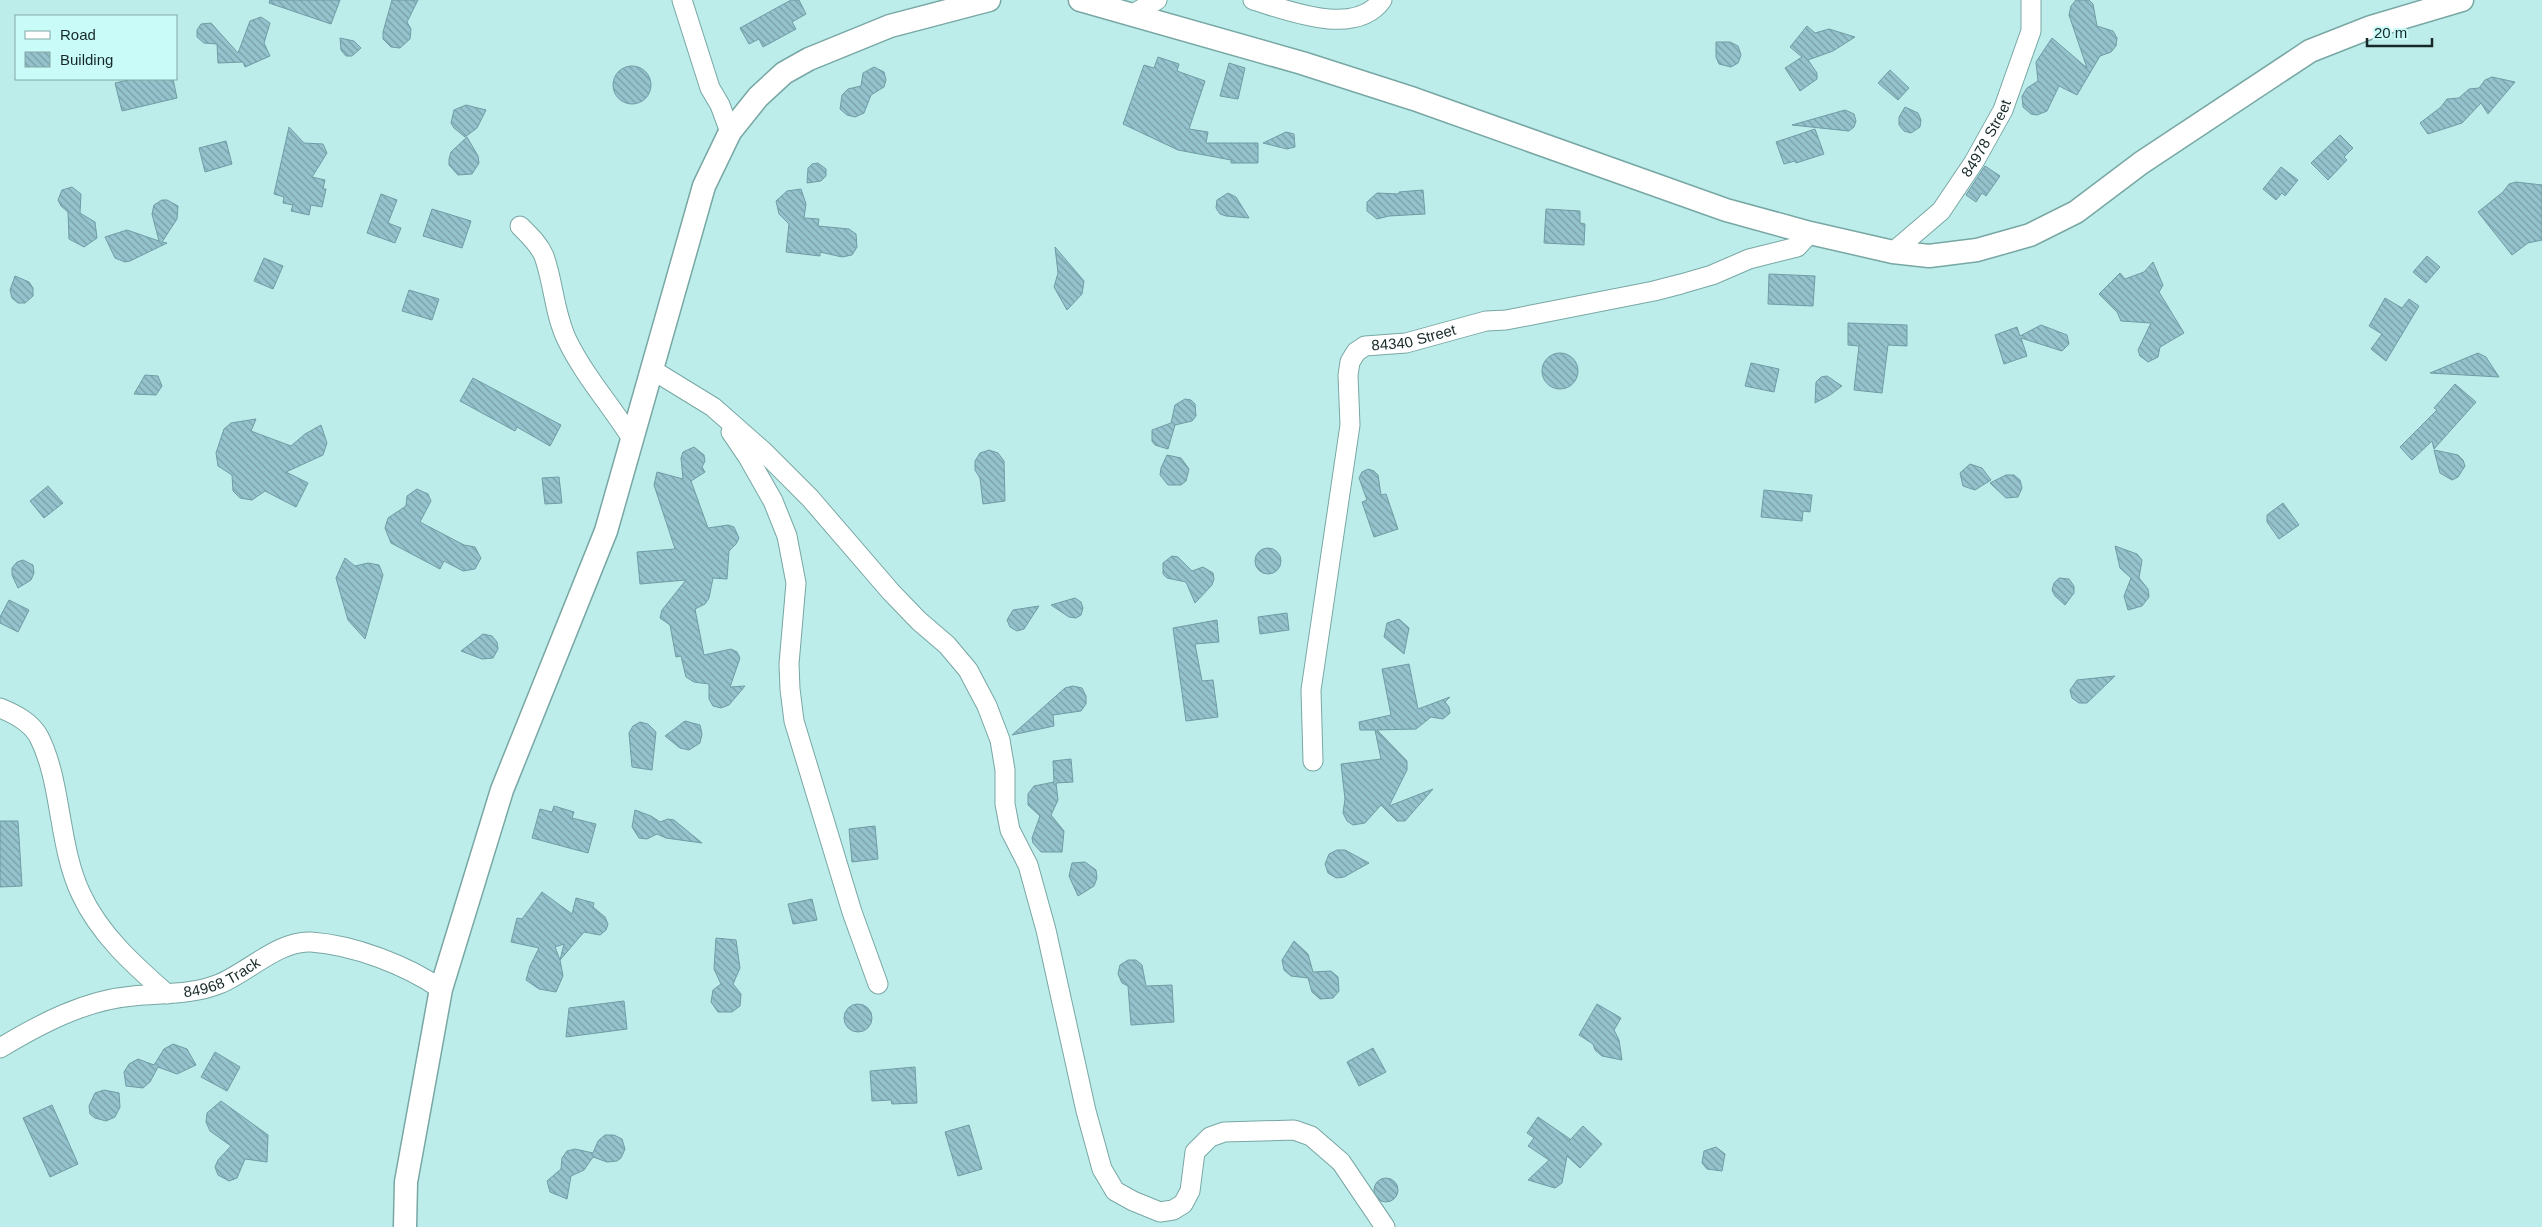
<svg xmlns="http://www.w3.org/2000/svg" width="2542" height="1227" font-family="Helvetica,sans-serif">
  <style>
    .building { fill: url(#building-back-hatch); stroke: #6f9ca5; fill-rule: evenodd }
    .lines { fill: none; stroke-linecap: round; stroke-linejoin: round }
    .minor-casing { stroke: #78a7a4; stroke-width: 21 }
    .tertiary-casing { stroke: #78a7a4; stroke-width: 25 }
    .minor { stroke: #fff; stroke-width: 19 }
    .tertiary { stroke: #fff; stroke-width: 22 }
    .labels { text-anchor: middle; stroke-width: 5; stroke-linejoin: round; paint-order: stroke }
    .street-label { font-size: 15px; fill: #162928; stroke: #c9fbf8 }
  </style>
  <defs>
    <pattern id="building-back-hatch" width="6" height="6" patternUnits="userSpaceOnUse" patternTransform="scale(1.25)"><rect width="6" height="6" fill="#95c3cd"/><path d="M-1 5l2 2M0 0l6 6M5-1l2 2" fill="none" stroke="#799ea6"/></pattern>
  </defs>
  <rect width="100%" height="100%" fill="#bcedea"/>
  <g class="building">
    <polygon points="270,0 340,0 331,24 269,3"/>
    <polygon points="392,0 418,0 407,22 411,29 410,39 400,48 391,47 383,39 383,32"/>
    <polygon points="791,0 799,0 806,14 792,22 796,29 763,47 759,39 749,44 740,28"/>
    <polygon points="2076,0 2089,0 2093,4 2097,26 2113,31 2117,38 2116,46 2111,52 2100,56 2077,95 2059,86 2047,111 2037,115 2031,114 2023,107 2022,96 2027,88 2038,81 2036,62 2052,38 2087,68 2069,15 2071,6"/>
    <polygon points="261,17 270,23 264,43 270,56 245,67 243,62 218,63 217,44 204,43 197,37 197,30 201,24 211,23 238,53 250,21"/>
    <polygon points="1807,26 1815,33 1829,29 1855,37 1833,51 1808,60 1817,73 1817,79 1800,91 1785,68 1802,57 1790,47"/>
    <polygon points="340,38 354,41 361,48 352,56 346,56 341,50"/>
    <polygon points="1716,42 1730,42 1738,46 1741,55 1738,63 1731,67 1719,64 1716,57"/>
    <polygon points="1158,57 1179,64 1177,71 1205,81 1189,129 1208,132 1206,143 1258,143 1258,163 1231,163 1231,160 1178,150 1123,124 1144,65 1154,68"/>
    <polygon points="1229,63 1245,68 1238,99 1220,96"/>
    <circle cx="632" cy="85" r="19"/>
    <polygon points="874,67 884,72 886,80 884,87 871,95 864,113 855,117 847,115 840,109 842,95 848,89 861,86 863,73"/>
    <polygon points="1890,70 1909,88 1898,100 1878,83"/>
    <polygon points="2492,77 2515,82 2488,114 2481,103 2462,123 2428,134 2420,123 2441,107 2447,99 2459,98 2469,89 2479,88 2485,80"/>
    <polygon points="133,79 173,79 177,98 122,111 115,83"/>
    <polygon points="466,105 486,110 477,128 465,137 454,128 451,123 454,110"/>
    <polygon points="1905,107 1918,113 1921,120 1920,127 1911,133 1904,131 1899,125 1899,117"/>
    <polygon points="1845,110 1854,114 1856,121 1854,127 1849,131 1792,125"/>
    <polygon points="289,127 304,143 323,144 327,153 312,177 325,180 323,189 326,189 322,207 311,205 309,215 291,211 293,205 283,203 284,197 274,194"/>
    <polygon points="1815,129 1824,154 1796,163 1795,161 1784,164 1776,142"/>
    <polygon points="1286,132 1294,134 1295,147 1287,149 1263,143"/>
    <polygon points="2340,135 2353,148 2344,157 2347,160 2328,180 2311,163"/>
    <polygon points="467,137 478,156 479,163 472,174 458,175 449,165 449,159 451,152"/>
    <polygon points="226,141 232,164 205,172 199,148"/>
    <polygon points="818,163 826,169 826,176 821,181 807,183 808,168 812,164"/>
    <polygon points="1985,166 2000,176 1986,196 1982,193 1976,202 1966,195"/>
    <polygon points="2281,167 2298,180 2285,196 2282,193 2276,200 2263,189"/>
    <polygon points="2516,182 2542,185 2542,240 2528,243 2512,255 2478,212 2503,192 2509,184"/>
    <polygon points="72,187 81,194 80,213 95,222 97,238 84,247 69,239 68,212 61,206 58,200 62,190"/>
    <polygon points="801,189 806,204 804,218 819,219 818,226 849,229 856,234 857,247 852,255 842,257 820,252 820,256 786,252 789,224 779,214 776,201 787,191"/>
    <polygon points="1423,190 1425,214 1389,216 1377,219 1367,211 1367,202 1377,193 1399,194 1399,192"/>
    <polygon points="1228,193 1236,197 1249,218 1226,216 1220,214 1216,208 1217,200"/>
    <polygon points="381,194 397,200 388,223 401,228 395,243 367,233"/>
    <polygon points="162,200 167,200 178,206 177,219 162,242 167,243 130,261 125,262 115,258 105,237 127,230 159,241 152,214 154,205"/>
    <polygon points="432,209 471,221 462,248 423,236"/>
    <polygon points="1546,209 1580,211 1580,223 1585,224 1584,245 1544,243"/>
    <polygon points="1055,247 1084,281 1082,294 1067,310 1054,287 1058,273"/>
    <polygon points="2427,256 2440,267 2426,283 2413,272"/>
    <polygon points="264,258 283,266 273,289 254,281"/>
    <polygon points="2153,262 2163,285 2159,292 2184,333 2160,347 2158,357 2148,362 2140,356 2138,350 2151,323 2121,321 2117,312 2099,294 2120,273 2125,279 2144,272"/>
    <polygon points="1769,274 1815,276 1813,306 1768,304"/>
    <polygon points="15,276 29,282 33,288 33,296 25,303 18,303 12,298 10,290"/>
    <polygon points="409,290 439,299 432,320 402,311"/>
    <polygon points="2385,298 2402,308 2409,299 2419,306 2386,361 2371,349 2382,334 2369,326"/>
    <polygon points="1848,323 1907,325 1907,346 1888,345 1882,393 1854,390 1859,346 1848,345"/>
    <polygon points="2041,325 2067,335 2069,344 2062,351 2021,338 2027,356 2004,364 1995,335 2017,327 2020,336"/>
    <polygon points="2478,353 2486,357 2499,377 2430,373"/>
    <circle cx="1560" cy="371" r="18"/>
    <polygon points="1751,363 1779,369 1774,392 1745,386"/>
    <polygon points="145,375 158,376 162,386 156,395 134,394"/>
    <polygon points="1827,376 1842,386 1830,395 1815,403 1816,382 1821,377"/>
    <polygon points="473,378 561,425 550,446 517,427 515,431 460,401"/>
    <polygon points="2455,384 2476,402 2434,449 2432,441 2412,460 2400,447 2437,410 2434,408"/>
    <polygon points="1185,399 1191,400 1195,404 1196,416 1192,421 1175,425 1168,449 1155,445 1152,441 1152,430 1171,423 1175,405"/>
    <polygon points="256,419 251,431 291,446 305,434 321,425 327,443 323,455 286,472 308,483 296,507 265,491 252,500 240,498 233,491 232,475 218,466 216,453 224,429 231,423"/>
    <polygon points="694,447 704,455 705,461 702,467 705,472 691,481 708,528 728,525 734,527 739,538 736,544 729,551 727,579 713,578 709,598 705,604 695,609 704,655 731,649 737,652 740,658 730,687 745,686 729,705 721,708 713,706 709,699 709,684 694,682 686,677 681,656 676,657 670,625 660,618 662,610 686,580 640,584 637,552 675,549 654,485 657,472 683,479 681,458 683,452"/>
    <polygon points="989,450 998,453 1004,461 1005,501 983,504 980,478 975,470 975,461 980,453"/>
    <polygon points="2434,450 2458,455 2463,460 2465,466 2458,477 2452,480 2440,473"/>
    <polygon points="1167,455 1181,458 1189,469 1186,481 1181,485 1168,485 1160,475 1161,468"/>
    <polygon points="1970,464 1982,468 1991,480 1975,490 1963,486 1960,473"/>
    <polygon points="1368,469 1374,471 1378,475 1381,495 1386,494 1398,529 1374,537 1362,502 1367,500 1359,478 1362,472"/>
    <polygon points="2006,475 2014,475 2020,480 2022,488 2018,497 2006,498 1990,483"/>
    <polygon points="559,477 562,503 545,504 542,478"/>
    <polygon points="48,486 63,503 44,518 30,501"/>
    <polygon points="417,489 428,494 431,501 420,522 464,545 475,547 481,558 475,569 463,571 444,561 440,569 391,543 385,528 388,518 406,506 407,496"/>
    <polygon points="1764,490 1812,495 1810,512 1803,511 1802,521 1761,517"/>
    <polygon points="2283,503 2299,525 2279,539 2267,522 2267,515"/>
    <polygon points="2115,546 2137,554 2142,560 2139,578 2148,589 2149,597 2142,606 2128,610 2124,596 2131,578 2120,568"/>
    <circle cx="1268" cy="561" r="13"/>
    <polygon points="1172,556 1178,557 1192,571 1203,567 1213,573 1214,579 1212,585 1195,603 1186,582 1167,578 1163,574 1163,563"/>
    <polygon points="345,558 355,566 368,563 379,565 383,575 365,639 348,620 336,578"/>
    <polygon points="23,560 33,565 34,573 31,580 18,588 12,575 12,568 17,562"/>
    <polygon points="2059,578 2069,579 2074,586 2074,593 2065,605 2055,596 2052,590 2054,583"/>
    <polygon points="1075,598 1081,602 1083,608 1081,615 1076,618 1069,617 1051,605"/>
    <polygon points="9,600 29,610 18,632 0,623 0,617"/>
    <polygon points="1039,606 1024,629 1017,631 1010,627 1007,620 1013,610"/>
    <polygon points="1287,613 1289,630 1260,634 1258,617"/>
    <polygon points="1399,619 1409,628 1404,654 1384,637 1387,623"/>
    <polygon points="1217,620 1219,642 1195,644 1202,681 1213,680 1218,717 1186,721 1173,628"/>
    <polygon points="483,634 492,636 497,642 498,649 493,658 482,659 461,651"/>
    <polygon points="1409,664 1418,709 1450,697 1445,702 1449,707 1450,713 1443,719 1431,717 1416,729 1377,730 1407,761 1407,770 1389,806 1433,789 1405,821 1397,821 1381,805 1365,823 1353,825 1347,821 1343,813 1345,799 1341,764 1381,759 1375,730 1360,730 1359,722 1391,715 1382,669"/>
    <polygon points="2115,676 2087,703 2079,703 2072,698 2070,690 2077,680"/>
    <polygon points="1073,686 1082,688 1086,696 1086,704 1081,711 1053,715 1054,726 1012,735 1065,688"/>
    <polygon points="685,721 700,725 702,734 700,743 689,750 680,748 665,736"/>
    <polygon points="640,722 648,724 656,732 652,770 632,767 629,733 633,726"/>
    <polygon points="1071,759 1073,782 1056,783 1058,800 1051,815 1064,831 1062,852 1041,852 1033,843 1032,838 1040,816 1028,805 1028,794 1034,786 1054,782 1053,761"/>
    <polygon points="554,806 574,812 572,818 596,824 588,853 532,838 540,809 552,812"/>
    <polygon points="635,810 651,816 660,822 668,819 674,820 702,843 666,838 657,834 647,839 639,838 632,827"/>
    <polygon points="0,821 18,821 22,886 0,887"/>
    <polygon points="875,826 878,859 852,862 849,829"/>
    <polygon points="1337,850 1345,850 1369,863 1344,877 1336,878 1328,873 1325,864 1329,854"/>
    <polygon points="1085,862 1096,870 1097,878 1094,886 1078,896 1069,876 1072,863"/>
    <path d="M542,892L572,914L576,898L594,903L593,907L605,917L608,924L606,930L600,935L584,932L560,960L563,976L556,992L539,989L526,980L530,966L539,948L511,942L517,918L522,919ZM564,944L560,960L555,947Z"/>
    <polygon points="812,899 817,920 793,924 788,904"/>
    <polygon points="716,938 736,940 740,968 733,984 741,994 740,1006 732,1012 718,1012 711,1002 713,990 721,984 714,969"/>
    <polygon points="1294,941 1308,954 1313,972 1331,971 1338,977 1339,991 1333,998 1320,999 1312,992 1308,978 1291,976 1284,970 1282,960"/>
    <polygon points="1128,960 1136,960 1142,965 1146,986 1172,985 1174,1022 1131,1025 1128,986 1122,983 1118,974 1120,965"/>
    <polygon points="624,1001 627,1029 566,1037 569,1008"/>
    <polygon points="1597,1004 1621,1018 1614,1030 1619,1040 1622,1060 1602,1056 1595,1050 1593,1044 1579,1035"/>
    <circle cx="858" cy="1018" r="14"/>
    <polygon points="173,1044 187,1049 196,1065 177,1074 158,1067 150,1082 143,1088 126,1086 124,1072 129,1064 138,1059 154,1065 164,1049"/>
    <polygon points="1373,1048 1386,1072 1359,1086 1347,1062"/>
    <polygon points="215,1052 240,1067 227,1091 201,1077"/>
    <polygon points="915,1067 917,1103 892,1104 891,1100 872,1101 870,1071"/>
    <polygon points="104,1090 119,1093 120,1107 115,1117 106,1121 95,1118 90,1114 89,1106 95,1093"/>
    <polygon points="221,1101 268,1135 267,1162 245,1159 237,1178 229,1181 218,1175 215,1167 218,1160 231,1146 210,1131 206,1122 207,1113"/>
    <polygon points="52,1105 78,1164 50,1177 23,1118"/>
    <polygon points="1538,1117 1570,1139 1569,1141 1583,1126 1602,1144 1580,1168 1567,1156 1562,1183 1555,1188 1528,1180 1549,1160 1528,1146 1534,1138 1527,1133"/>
    <polygon points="969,1125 982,1169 958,1176 945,1132"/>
    <polygon points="605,1135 614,1135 622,1139 625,1149 621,1158 617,1161 607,1162 593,1157 584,1170 571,1176 567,1199 550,1192 547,1181 561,1169 562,1158 567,1151 575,1149 593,1153 598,1141"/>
    <polygon points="1716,1147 1725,1154 1722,1171 1707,1169 1702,1163 1704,1151"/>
    <circle cx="1386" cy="1190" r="12"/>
  </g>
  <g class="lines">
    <defs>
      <g id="minor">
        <polyline points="682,0 710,88 720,105 730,132"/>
        <path d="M1253,0C1287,10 1355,38 1382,0"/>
        <polyline points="1133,14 1157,0"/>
        <path d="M520,226C529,235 539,244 544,256C554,284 554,313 567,340C585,377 611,405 632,439"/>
        <path id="s1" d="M1893,252L1941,211L1974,162L2003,110L2031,31V0"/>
        <polyline points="651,369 713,407 763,451 810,498 891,592 919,621 947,645 968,670 987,706 1000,740 1005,770 1005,804 1010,830 1028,865 1046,930 1086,1111 1102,1169 1115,1191 1133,1201 1160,1212 1173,1210 1183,1204 1190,1191 1195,1152 1210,1137 1224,1132 1294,1130 1311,1136 1341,1162 1385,1227"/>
        <polyline points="731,432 748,457 773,501 787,536 796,583 789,664 790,689 794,721 852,912 878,984"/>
        <path d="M0,708C15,714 31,722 39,737C62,782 58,846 81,894C100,935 134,965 167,994"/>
        <path id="s2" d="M1313,761L1311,690L1350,425L1348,375L1350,362L1356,352L1365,346L1406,343L1486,321L1506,320L1654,291L1681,284L1712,275L1749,259L1797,247L1810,233"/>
        <path id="s3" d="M0,1048C40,1024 85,1000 133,996C161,993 192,995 219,984C247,973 279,940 311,942C354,945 406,965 441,989"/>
      </g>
      <g id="tertiary">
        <polyline points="1080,0 1302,63 1414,99 1726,210 1810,233 1893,252 1929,256 1977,250 2030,235 2076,212 2141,163 2310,51 2371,27 2462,0"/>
        <polyline points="405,1227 406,1182 441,989 502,790 606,531 704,186 730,132 758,97 784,73 809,59 890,26 989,0"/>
      </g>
    </defs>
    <use href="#minor" class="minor-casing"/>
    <use href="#tertiary" class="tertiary-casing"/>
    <use href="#minor" class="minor"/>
    <use href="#tertiary" class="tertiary"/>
  </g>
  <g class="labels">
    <g class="street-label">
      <text dy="5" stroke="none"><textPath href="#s1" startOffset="149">84978 Street</textPath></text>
      <text dy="5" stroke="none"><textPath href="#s2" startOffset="474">84340 Street</textPath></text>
      <text dy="5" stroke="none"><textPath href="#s3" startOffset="236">84968 Track</textPath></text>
    </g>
  </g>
  <rect x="15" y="15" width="162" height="65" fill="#c9fbf8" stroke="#81a7a5"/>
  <rect x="25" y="31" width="25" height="8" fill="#ffffff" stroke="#81a7a5"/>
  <text x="60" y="40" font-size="15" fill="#162928">Road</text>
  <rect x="25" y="52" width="25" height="15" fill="url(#building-back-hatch)" stroke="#81a7a5"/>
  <text x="60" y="65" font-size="15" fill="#162928">Building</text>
  <path d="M2367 38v8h65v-8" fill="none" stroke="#162928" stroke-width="2.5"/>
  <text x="2374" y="38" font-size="15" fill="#162928" stroke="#c9fbf8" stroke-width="4" paint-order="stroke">20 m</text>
</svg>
